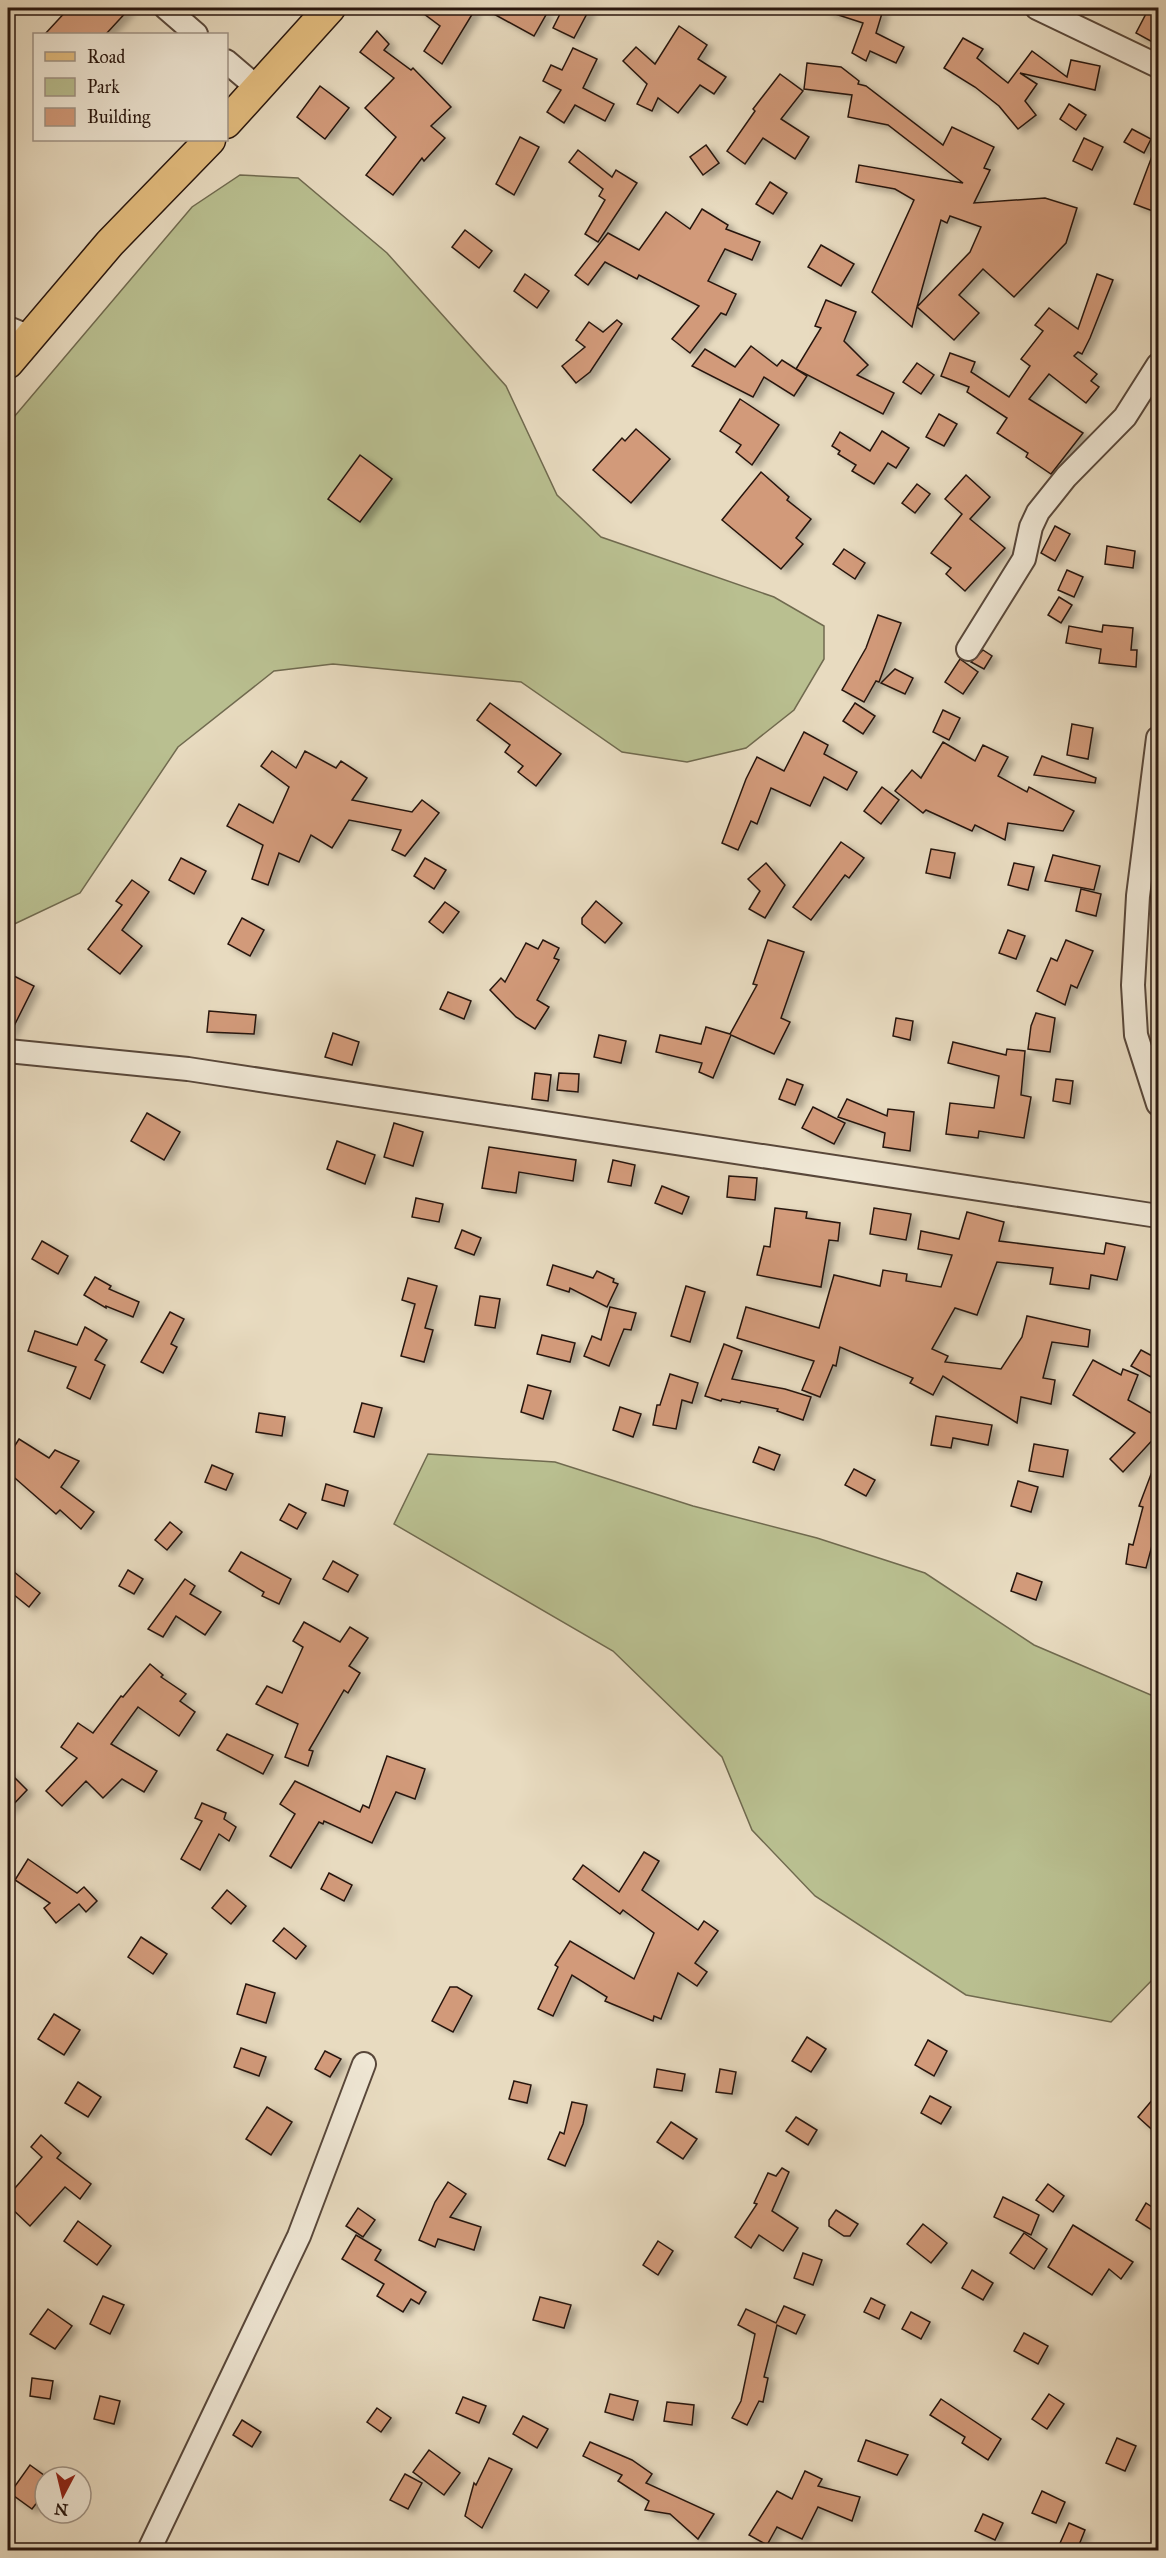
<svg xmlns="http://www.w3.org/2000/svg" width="1166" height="2558" font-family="'IM FELL Great Primer',serif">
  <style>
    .green { fill: #b9bf90; stroke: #706a4f; stroke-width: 1.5 }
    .building { fill: #d29a7a; stroke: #28160e; stroke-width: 1.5; fill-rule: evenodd; filter: url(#shadow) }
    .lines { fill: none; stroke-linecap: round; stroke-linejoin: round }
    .minor-casing { stroke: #58473a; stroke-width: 26 }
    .major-casing { stroke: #28160e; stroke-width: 33 }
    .minor { stroke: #f0e8d6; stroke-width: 22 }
    .major { stroke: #e4be80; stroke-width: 30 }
  </style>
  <defs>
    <filter id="shadow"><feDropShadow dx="6" dy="4" stdDeviation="3" flood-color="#0004"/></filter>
  </defs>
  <rect width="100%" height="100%" fill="#e8dbc0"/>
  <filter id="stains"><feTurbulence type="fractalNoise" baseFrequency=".00333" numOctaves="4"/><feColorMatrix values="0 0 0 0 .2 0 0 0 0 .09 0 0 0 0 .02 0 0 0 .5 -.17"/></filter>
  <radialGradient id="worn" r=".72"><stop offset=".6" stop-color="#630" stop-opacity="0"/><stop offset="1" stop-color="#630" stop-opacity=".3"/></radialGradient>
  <g class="green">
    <polygon points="240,175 298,178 387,253 506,386 557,495 601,537 774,597 824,626 824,659 794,710 746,748 687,762 622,752 521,682 333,664 274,671 178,747 80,893 8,927 8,424 192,207"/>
    <polygon points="428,1454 555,1462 693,1506 817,1538 925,1573 1034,1645 1158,1698 1158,1974 1111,2022 966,1995 815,1896 752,1830 722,1757 613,1651 394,1524"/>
  </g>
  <g class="building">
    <polygon points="69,8 130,8 106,34 45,34"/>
    <polygon points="416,8 476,8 442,64 424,51 440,26"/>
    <polygon points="483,8 537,8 547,13 534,36"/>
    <polygon points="563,8 590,8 574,38 553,28"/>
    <polygon points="827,8 873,8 883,10 876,33 904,47 896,63 870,51 866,61 852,53 863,23 826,11"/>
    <polygon points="1149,8 1158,8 1158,45 1136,33"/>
    <polygon points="679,26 707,45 698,59 726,77 714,94 700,85 678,113 658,98 652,111 637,104 647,84 623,61 636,47 655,64"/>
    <polygon points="377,31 389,44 384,50 411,70 413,68 451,107 431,126 445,138 424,161 422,158 393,195 366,175 396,137 365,108 394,78 360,52"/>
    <polygon points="963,38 983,49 977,58 1008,83 1032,51 1067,77 1071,60 1100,66 1095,90 1020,73 1037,84 1025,101 1036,115 1018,129 999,106 975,87 944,68"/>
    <polygon points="573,48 597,59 583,88 614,104 605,121 575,105 564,123 547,112 561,90 543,81 551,65 562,70"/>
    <path d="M807,63L841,67L859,81L858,84L866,86L943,145L952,127L994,147L984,168L990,170L974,203L1045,198L1077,208L1066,243L1014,297L983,269L959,295L979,313L954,340L917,307L912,327L872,292L914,200L895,189L856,182L859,165L963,183L888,125L848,117L852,95L804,89ZM950,216L981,227L970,252L917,307L941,220L947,223Z"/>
    <polygon points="780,74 803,91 781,119 809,137 795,159 763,138 745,164 727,151 755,111 753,109"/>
    <polygon points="320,86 349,108 325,139 297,117"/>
    <polygon points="1069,104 1086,115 1076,130 1060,119"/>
    <polygon points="1132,129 1151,139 1144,153 1124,142"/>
    <polygon points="520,137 539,147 514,195 496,184"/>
    <polygon points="1084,138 1103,147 1092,170 1073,161"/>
    <polygon points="1157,143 1158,143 1158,213 1134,204"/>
    <polygon points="706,145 719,163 703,175 690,157"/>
    <polygon points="578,150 612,177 616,170 637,183 598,242 585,234 605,200 599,196 603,189 569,162"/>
    <polygon points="770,182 787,193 773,214 756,204"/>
    <polygon points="702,209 728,225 726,229 760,242 752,260 725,249 708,281 736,294 726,315 721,313 690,353 672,339 699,306 639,275 637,279 605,262 588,285 575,275 608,233 639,250 666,212 690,229"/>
    <polygon points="465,230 492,251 479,268 452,247"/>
    <polygon points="821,245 854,264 841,286 808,267"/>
    <polygon points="525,274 549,291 537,308 514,291"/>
    <polygon points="1097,274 1113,280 1090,338 1082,354 1078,352 1074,356 1097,374 1091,381 1099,387 1086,403 1049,374 1029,399 1083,433 1051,474 1026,457 1028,453 997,433 1007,418 967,392 969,387 941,376 950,353 975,362 971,372 1009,397 1030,366 1021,359 1043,331 1035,325 1049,308 1078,329"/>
    <polygon points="826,300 856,312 844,341 868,365 857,375 894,393 883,414 796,369 821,328 815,326"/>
    <polygon points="617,320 622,324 590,372 576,383 562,366 585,347 576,340 589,322 603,332"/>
    <polygon points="751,346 777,366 782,360 807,376 794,396 764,377 753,397 692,366 705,349 735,367"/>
    <polygon points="917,363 934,375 921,394 903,382"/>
    <polygon points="740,399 779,425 752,465 736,452 741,445 720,431"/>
    <polygon points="939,414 957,424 944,446 926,437"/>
    <polygon points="636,429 670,459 631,503 593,470 622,438 625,441"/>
    <polygon points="882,431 909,448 896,468 888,463 874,484 852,471 856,465 838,454 840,451 832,446 840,432 870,451"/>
    <polygon points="360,455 392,479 360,522 328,499"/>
    <polygon points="761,472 789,497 787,500 811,519 796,538 803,544 781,569 722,520"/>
    <polygon points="966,475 990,497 970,519 1005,548 965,591 946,574 951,568 931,553 962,514 945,499"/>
    <polygon points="917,484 930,494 915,513 902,503"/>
    <polygon points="1055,526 1070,534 1055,561 1041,553"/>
    <polygon points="1107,546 1135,551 1133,568 1105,564"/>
    <polygon points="844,549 865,563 855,579 833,564"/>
    <polygon points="1067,570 1083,577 1074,597 1058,590"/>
    <polygon points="1059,597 1072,605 1061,623 1048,615"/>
    <polygon points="878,615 901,623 879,682 876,681 864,702 842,690 866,648"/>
    <polygon points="1103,625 1133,628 1131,650 1137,650 1136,667 1099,663 1101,649 1066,643 1069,626 1102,632"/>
    <polygon points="983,650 992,656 984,669 971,662"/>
    <polygon points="960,659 978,672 963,694 945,682"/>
    <polygon points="895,669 913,678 905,694 881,683"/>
    <polygon points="490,703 561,754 536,786 518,772 523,766 505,752 510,745 477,720"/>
    <polygon points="855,703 875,716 863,734 843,721"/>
    <polygon points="943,710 960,718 949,740 933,732"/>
    <polygon points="1072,724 1093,728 1088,759 1067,755"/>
    <polygon points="804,732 828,745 824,754 857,772 847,790 824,777 810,806 771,788 757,824 751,821 738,850 722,843 746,779 757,757 784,771"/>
    <polygon points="943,742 975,761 983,745 1008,757 998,776 1027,792 1029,787 1074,811 1063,831 1008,823 1005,840 975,825 972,831 926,810 923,813 895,791 912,770 921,778"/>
    <polygon points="272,751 296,768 305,751 336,768 341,761 367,778 352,800 412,812 422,800 439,813 405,856 392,850 401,830 349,820 332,848 311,835 299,862 279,853 268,885 252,879 263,845 227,826 239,804 273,823 289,787 261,766"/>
    <polygon points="1042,756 1096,778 1095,783 1034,775"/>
    <polygon points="882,787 899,800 881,824 864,811"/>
    <polygon points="841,842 864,858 849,878 845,875 811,920 793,907"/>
    <polygon points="931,849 955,853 950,878 926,873"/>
    <polygon points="1053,855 1100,866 1094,890 1045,881"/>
    <polygon points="181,858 206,871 194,894 169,880"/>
    <polygon points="425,858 446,870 434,889 414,876"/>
    <polygon points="766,863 785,885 765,918 749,909 760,891 748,879"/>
    <polygon points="1014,863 1034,867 1028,890 1008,885"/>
    <polygon points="132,880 149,892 122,930 142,946 120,974 88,949 122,905 116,901"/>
    <polygon points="1081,889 1101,894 1096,916 1076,911"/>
    <polygon points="596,901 622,923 605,943 582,924 582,918"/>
    <polygon points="445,902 459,912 443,933 429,922"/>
    <polygon points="242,918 264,930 250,956 228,944"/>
    <polygon points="1008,930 1025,936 1016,959 999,953"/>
    <polygon points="543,940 559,948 554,958 559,960 537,1000 549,1007 535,1029 516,1017 490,990 501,978 505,982 526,943 538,949"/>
    <polygon points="768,940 804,952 781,1018 790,1022 774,1054 731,1035 713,1078 699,1072 702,1063 656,1052 660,1035 701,1044 706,1027 730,1034 757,985 753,984"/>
    <polygon points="1066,940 1093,951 1077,988 1071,985 1065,1005 1037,991 1051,958 1057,961"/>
    <polygon points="8,973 34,986 8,1038"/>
    <polygon points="448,992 471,1001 464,1019 440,1009"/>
    <polygon points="209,1011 256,1015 254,1034 207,1032"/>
    <polygon points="1036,1013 1055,1018 1050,1052 1028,1049 1031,1026"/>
    <polygon points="896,1018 913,1021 910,1040 893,1036"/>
    <polygon points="333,1033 359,1042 352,1065 325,1057"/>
    <polygon points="599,1035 626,1041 621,1063 594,1057"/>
    <polygon points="953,1042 1006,1055 1007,1049 1025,1051 1021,1095 1031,1097 1024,1138 979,1131 978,1138 946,1134 950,1103 994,1108 999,1076 948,1063"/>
    <polygon points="535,1073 551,1075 548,1101 532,1099"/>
    <polygon points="559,1073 579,1074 578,1092 557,1090"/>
    <polygon points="787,1079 803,1085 795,1105 779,1099"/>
    <polygon points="1056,1079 1073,1081 1070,1104 1053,1101"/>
    <polygon points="847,1099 887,1116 888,1109 914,1112 910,1151 883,1147 885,1133 838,1117"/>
    <polygon points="813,1107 845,1123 834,1144 802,1128"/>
    <polygon points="147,1113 180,1132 164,1160 131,1141"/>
    <polygon points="394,1123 423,1132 413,1166 384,1157"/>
    <polygon points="337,1141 375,1155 365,1184 327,1169"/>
    <polygon points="489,1147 576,1160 573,1181 519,1172 516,1193 482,1188"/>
    <polygon points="613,1160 635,1165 631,1186 608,1182"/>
    <polygon points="729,1176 757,1178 755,1200 727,1197"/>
    <polygon points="662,1186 689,1197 682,1214 655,1203"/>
    <polygon points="416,1198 443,1204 439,1222 412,1217"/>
    <polygon points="775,1208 807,1212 806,1218 840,1223 838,1241 829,1240 821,1287 757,1275 764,1246 770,1247"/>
    <polygon points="874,1208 911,1214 906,1240 870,1234"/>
    <polygon points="967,1212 1004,1222 999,1241 1104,1254 1106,1243 1125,1247 1117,1280 1091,1275 1089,1289 1050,1284 1053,1268 997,1262 977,1315 955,1308 932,1349 948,1356 945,1362 1001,1369 1022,1337 1027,1316 1090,1330 1088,1347 1052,1342 1043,1378 1055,1380 1051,1404 1021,1397 1017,1423 943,1376 933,1395 910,1383 913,1378 840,1347 836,1366 833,1365 820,1397 802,1390 814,1361 737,1338 746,1307 819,1328 834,1275 880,1286 883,1270 907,1274 906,1281 941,1287 952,1255 918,1249 921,1231 959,1239"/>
    <polygon points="462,1230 481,1238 474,1255 455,1248"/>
    <polygon points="42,1241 68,1256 58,1274 32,1259"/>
    <polygon points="553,1265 593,1278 597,1271 614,1279 613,1282 618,1284 607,1307 570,1288 569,1292 547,1285"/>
    <polygon points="95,1277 111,1286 109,1289 139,1302 133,1317 106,1306 106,1308 84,1295"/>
    <polygon points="408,1278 437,1286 425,1328 433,1330 424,1362 401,1356 415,1304 402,1300"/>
    <polygon points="686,1286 705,1292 690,1342 671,1336"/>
    <polygon points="480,1296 500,1299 495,1328 475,1325"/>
    <polygon points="610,1307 636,1313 631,1330 624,1329 609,1366 584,1356 592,1336 601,1340"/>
    <polygon points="170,1312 184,1319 171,1344 177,1347 163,1373 141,1362"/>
    <polygon points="85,1327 107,1340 95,1360 105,1365 90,1399 67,1388 76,1367 28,1351 35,1331 77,1345"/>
    <polygon points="542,1335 575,1343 570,1362 537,1354"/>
    <polygon points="724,1344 742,1351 732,1379 785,1389 811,1397 803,1420 777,1411 778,1409 741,1401 740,1403 722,1399 721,1401 705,1396"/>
    <polygon points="1141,1350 1158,1359 1151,1377 1131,1366"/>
    <polygon points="1093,1360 1121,1375 1123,1369 1138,1375 1128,1400 1158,1417 1158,1434 1123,1472 1110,1459 1135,1433 1073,1395"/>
    <polygon points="670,1374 698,1383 692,1403 682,1400 676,1429 653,1425 657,1405 660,1405"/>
    <polygon points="528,1385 551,1391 543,1419 521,1412"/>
    <polygon points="362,1403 382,1408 374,1437 354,1432"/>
    <polygon points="620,1407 641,1414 633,1437 613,1430"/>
    <polygon points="259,1413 285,1417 282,1436 256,1432"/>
    <polygon points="936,1416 992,1425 988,1445 953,1438 951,1448 931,1445"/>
    <polygon points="19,1439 49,1458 55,1450 79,1461 61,1487 94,1512 81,1529 60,1510 56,1514 8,1472 8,1444 14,1447"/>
    <polygon points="1034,1444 1068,1450 1063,1477 1029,1471"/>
    <polygon points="759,1447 780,1455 774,1470 753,1462"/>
    <polygon points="212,1465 233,1474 226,1490 205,1482"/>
    <polygon points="854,1469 875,1480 866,1496 845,1485"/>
    <polygon points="1153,1469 1158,1470 1158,1523 1146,1568 1126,1564 1129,1544 1133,1545 1143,1507 1139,1506"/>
    <polygon points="1018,1481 1038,1487 1031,1512 1011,1506"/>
    <polygon points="326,1484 348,1491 344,1506 322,1500"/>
    <polygon points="289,1504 306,1513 297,1529 280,1520"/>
    <polygon points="170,1522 182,1532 167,1550 155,1540"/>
    <polygon points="241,1552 291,1579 279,1604 262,1596 264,1592 229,1571"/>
    <polygon points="333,1561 358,1575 348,1592 323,1579"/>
    <polygon points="8,1567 40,1593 29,1607 8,1590"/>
    <polygon points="128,1570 143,1579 134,1594 119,1586"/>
    <polygon points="1017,1573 1042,1582 1036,1600 1011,1591"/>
    <polygon points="185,1579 195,1586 190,1594 221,1612 205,1635 176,1616 163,1637 148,1629"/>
    <polygon points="304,1622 340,1642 350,1627 368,1638 349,1666 360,1673 348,1693 344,1690 309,1750 313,1751 308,1766 285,1757 298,1724 256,1704 267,1686 282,1693 303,1647 293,1641"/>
    <polygon points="150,1664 163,1675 161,1677 186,1694 180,1701 195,1712 179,1736 138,1707 111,1744 157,1771 144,1792 122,1779 103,1798 86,1781 62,1806 46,1791 77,1758 61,1747 78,1723 93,1733 121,1696 123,1697"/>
    <polygon points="227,1734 273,1755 263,1774 217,1750"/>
    <polygon points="387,1756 425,1769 415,1799 396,1792 372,1843 324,1821 323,1824 319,1822 291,1868 270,1856 295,1814 280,1804 295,1781 360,1812 363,1805 369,1808"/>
    <polygon points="8,1771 27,1790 8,1810"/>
    <polygon points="202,1803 226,1813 224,1819 236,1827 229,1841 219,1834 200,1870 181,1859 202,1821 195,1818"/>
    <polygon points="644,1852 659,1861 642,1890 698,1930 704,1921 718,1931 695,1963 707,1972 697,1986 678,1973 661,2019 654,2016 653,2021 605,2001 607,1997 572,1975 553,2016 538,2009 558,1967 555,1965 570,1941 634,1979 654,1933 623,1910 620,1914 573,1879 583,1865 619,1892"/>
    <polygon points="28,1859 77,1893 84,1887 97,1901 86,1912 79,1904 56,1923 44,1908 50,1903 15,1880"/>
    <polygon points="329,1873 352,1885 344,1901 321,1889"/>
    <polygon points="227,1890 246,1906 231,1924 212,1908"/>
    <polygon points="284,1928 306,1946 296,1959 273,1941"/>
    <polygon points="141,1937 167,1954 153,1974 128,1957"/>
    <polygon points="246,1984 275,1993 266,2023 237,2014"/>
    <polygon points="450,1987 457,1987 472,1996 453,2032 432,2021"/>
    <polygon points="54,2014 80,2030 64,2055 38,2039"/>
    <polygon points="807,2037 826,2049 811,2072 792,2061"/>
    <polygon points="928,2040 947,2051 934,2076 915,2065"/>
    <polygon points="241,2048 266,2057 259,2076 234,2067"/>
    <polygon points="325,2051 341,2059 330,2077 315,2069"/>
    <polygon points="657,2069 685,2074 682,2091 654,2087"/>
    <polygon points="720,2069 736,2072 732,2094 716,2092"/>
    <polygon points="514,2081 531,2085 527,2103 509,2099"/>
    <polygon points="78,2082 101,2097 88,2117 65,2103"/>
    <polygon points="1158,2093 1158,2135 1138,2117"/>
    <polygon points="930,2096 951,2107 941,2124 921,2113"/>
    <polygon points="572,2102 587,2105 583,2124 565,2166 548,2159 560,2132 564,2134"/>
    <polygon points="267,2107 292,2122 271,2155 246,2139"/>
    <polygon points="796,2117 817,2130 808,2145 786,2131"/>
    <polygon points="671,2122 697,2139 683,2159 657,2142"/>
    <polygon points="41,2135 61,2153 57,2158 91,2184 80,2199 65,2187 30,2226 8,2205 8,2196 42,2157 31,2147"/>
    <polygon points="782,2168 789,2172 772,2211 798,2228 783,2251 759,2235 751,2248 735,2237 757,2204 754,2203 768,2173 776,2176"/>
    <polygon points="448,2182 466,2194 450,2217 481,2227 474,2250 438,2239 435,2247 419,2240 435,2202"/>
    <polygon points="1048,2184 1064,2196 1053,2212 1036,2200"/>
    <polygon points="1003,2197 1039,2215 1031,2235 994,2217"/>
    <polygon points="1146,2203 1158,2211 1158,2234 1136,2220"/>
    <polygon points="358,2208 375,2220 363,2237 346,2226"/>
    <polygon points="836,2210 858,2224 850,2236 844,2236 829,2226 829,2220"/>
    <polygon points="78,2221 111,2246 97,2265 64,2241"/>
    <polygon points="923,2224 947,2243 931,2263 907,2244"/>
    <polygon points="1073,2225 1133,2262 1121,2279 1109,2269 1092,2295 1048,2267"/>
    <polygon points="1024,2233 1047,2249 1034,2269 1010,2253"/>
    <polygon points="356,2235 381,2250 375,2260 426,2292 419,2304 411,2299 403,2312 377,2296 384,2284 342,2259"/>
    <polygon points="658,2241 673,2251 658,2275 643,2265"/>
    <polygon points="803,2253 822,2260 813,2285 794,2278"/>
    <polygon points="972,2270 993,2283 983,2300 962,2288"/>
    <polygon points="103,2296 124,2305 110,2334 90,2324"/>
    <polygon points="540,2297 571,2305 564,2328 533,2320"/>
    <polygon points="871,2298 885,2305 879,2319 864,2312"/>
    <polygon points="784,2306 805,2315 796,2334 777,2325 764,2377 768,2378 763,2402 759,2401 747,2425 732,2418 741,2401 755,2334 738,2325 746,2309 776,2323"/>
    <polygon points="48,2309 72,2326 55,2349 30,2334"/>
    <polygon points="911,2312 930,2322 921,2339 902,2329"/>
    <polygon points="1024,2333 1048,2346 1038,2364 1014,2351"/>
    <polygon points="32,2378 53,2381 50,2399 30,2396"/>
    <polygon points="610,2394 638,2401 633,2420 605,2412"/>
    <polygon points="1049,2394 1064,2404 1047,2429 1032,2419"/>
    <polygon points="100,2396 120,2401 114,2424 94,2419"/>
    <polygon points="463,2397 486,2406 479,2423 456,2413"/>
    <polygon points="941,2399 1001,2439 988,2460 962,2443 965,2437 930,2415"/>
    <polygon points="667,2402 694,2405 692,2425 664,2421"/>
    <polygon points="377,2408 391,2418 381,2432 367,2422"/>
    <polygon points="523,2416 548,2429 537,2448 513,2434"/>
    <polygon points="242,2420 261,2432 252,2447 233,2435"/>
    <polygon points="1117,2438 1136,2446 1125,2471 1106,2463"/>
    <polygon points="866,2440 908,2455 897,2475 858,2461"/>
    <polygon points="590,2442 632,2460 652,2474 646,2483 714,2514 698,2539 670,2514 645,2510 649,2501 618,2481 622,2475 583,2456"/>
    <polygon points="429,2450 460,2473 444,2495 413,2472"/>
    <polygon points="489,2458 512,2469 482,2528 465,2516 474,2483 476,2485"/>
    <polygon points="30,2465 45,2476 45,2492 32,2509 10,2493"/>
    <polygon points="805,2471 822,2479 818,2486 860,2497 852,2521 818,2507 802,2539 777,2527 767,2545 749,2535 777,2491 792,2499"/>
    <polygon points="405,2474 422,2483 408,2509 390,2500"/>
    <polygon points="1042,2491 1065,2502 1056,2523 1032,2513"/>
    <polygon points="983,2514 1003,2523 995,2540 975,2531"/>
    <polygon points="1069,2523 1085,2530 1077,2550 1057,2550"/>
  </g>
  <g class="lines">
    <defs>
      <g id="minor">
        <polyline points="166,8 196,34"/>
        <polyline points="1037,8 1158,66"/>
        <polyline points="226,61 259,89"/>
        <polyline points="8,328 30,337"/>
        <polyline points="968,649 1024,559 1031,527 1038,512 1066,477 1125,417 1158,365"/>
        <polyline points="1158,738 1138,896 1133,985 1136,1035 1158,1104"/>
        <polyline points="8,1051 188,1069 1158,1216"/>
        <polyline points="149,2550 299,2236 364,2064"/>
      </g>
      <g id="major">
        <polyline points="226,123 330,8"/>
        <polyline points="8,363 110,243 210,140"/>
      </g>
    </defs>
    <use href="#minor" class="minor-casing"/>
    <use href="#major" class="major-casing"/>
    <use href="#minor" class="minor"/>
    <use href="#major" class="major"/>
  </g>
  <rect width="1166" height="2558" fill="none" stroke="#e8dbc0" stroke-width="30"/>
  <rect x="9" y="9" width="1148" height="2540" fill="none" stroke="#28160e" stroke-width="3"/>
  <rect x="15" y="15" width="1136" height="2528" fill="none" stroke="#28160e" stroke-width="1.5"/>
  <rect x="33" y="33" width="195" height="108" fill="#f0e8d6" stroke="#a09486" stroke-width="1.5"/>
  <rect x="45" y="52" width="30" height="9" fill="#e4be80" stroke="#a09486" stroke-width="1.5"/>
  <text x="87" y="63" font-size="18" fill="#28160e">Road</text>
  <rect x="45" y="78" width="30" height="18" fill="#b9bf90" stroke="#a09486" stroke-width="1.5"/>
  <text x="87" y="93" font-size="18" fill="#28160e">Park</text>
  <rect x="45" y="108" width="30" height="18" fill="#d29a7a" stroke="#a09486" stroke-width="1.5"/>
  <text x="87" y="123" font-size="18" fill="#28160e">Building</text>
  <g transform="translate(63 2495) rotate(187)"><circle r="28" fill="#f0e8d6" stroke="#a09486" stroke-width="1.5"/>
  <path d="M0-4.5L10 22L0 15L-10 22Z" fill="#8f2418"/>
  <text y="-9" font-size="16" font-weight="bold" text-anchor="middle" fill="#28160e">N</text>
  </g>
  <rect width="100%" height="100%" filter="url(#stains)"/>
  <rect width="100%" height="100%" fill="url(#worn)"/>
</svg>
